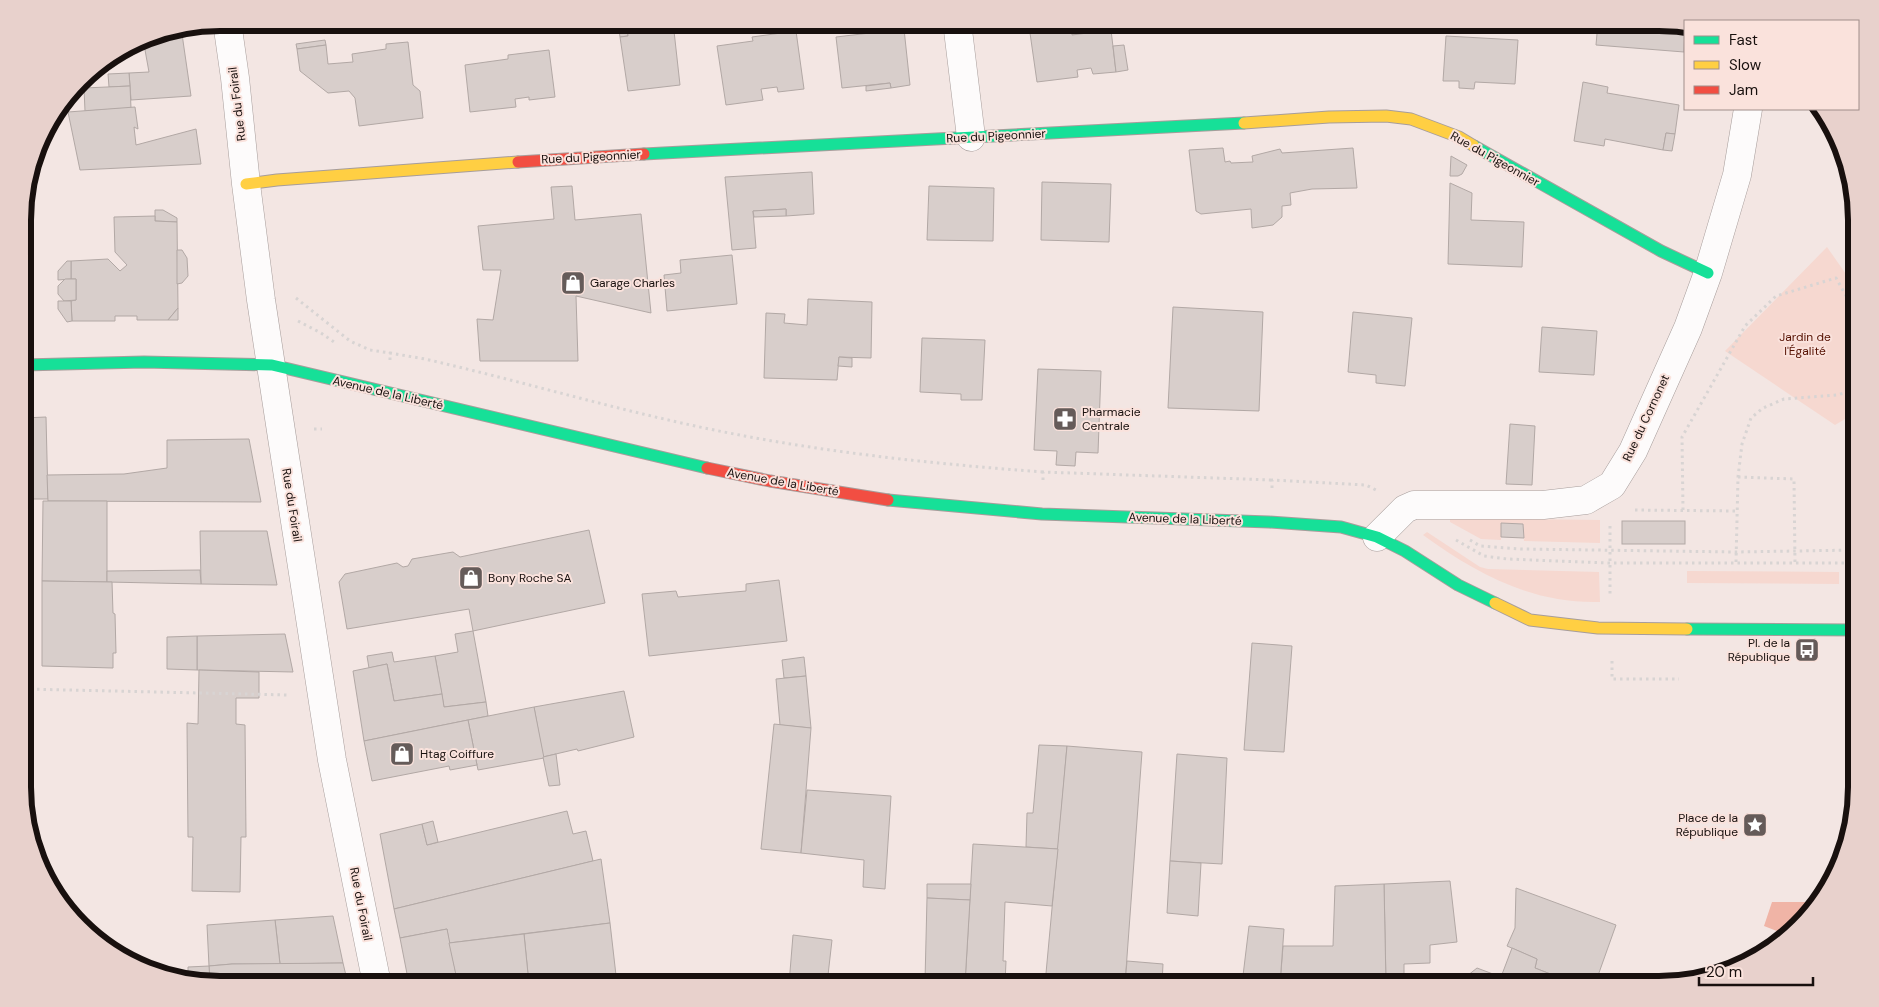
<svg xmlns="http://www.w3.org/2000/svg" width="1879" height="1007" font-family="'DM Sans',sans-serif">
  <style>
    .green { fill: #f6d8d0 }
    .water { fill: #f0b4a6 }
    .building { fill: #d8cecb; stroke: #b2a8a5 }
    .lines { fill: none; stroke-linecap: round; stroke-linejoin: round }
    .street-casing { stroke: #a79d9b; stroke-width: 29 }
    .fast-casing { stroke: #a79d9b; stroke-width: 13 }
    .slow-casing { stroke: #a79d9b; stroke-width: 13 }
    .jam-casing { stroke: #a79d9b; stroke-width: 13 }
    .path { stroke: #d8d4d3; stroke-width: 3; stroke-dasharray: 2.5 4; stroke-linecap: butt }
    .street { stroke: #fdfbfb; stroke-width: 28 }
    .fast { stroke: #16e098; stroke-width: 11 }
    .slow { stroke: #ffcf43; stroke-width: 11 }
    .jam { stroke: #f24e42; stroke-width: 11 }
    .labels { text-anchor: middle; stroke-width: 4; stroke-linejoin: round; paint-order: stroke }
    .street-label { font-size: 12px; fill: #18100e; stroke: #fae2dc }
    .poi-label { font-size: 12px; fill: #18100e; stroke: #fae2dc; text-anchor: start }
    .park-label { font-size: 12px; fill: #551001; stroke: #fae2dc }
    .rim { fill: none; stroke: #18100e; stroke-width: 6 }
  </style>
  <rect width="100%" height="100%" fill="#f3e6e3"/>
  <g class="green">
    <polygon points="1827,247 1855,287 1855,413 1835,425 1725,351"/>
    <polygon points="1450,518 1600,520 1600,543 1524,541 1523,524 1501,523 1501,540 1481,539 1450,522"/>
    <path d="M1427,532L1480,567L1488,569L1599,572L1600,602C1532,604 1477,574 1423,535Z"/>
    <polygon points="1687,571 1839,572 1839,584 1687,583"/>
  </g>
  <polygon class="water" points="1772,902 1818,902 1807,917 1787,935 1764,926"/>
  <g class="building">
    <polygon points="618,22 627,22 628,36 620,37"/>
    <polygon points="627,22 673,22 680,85 628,91 620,37 628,36"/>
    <polygon points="1110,22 1111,30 1072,35 1071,27"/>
    <polygon points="1276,22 1347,22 1276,23"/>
    <polygon points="1598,22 1659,22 1685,29 1684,52 1596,45"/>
    <polygon points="1071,27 1072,35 1111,30 1116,72 1093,74 1091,68 1077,70 1078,77 1037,82 1030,33"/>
    <polygon points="904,29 910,85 891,88 890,83 842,88 836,37"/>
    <polygon points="796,31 804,89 778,92 777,87 761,89 763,100 726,105 717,46 753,41 752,37"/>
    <polygon points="182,34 191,96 131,100 129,73 149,72 143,39 151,36"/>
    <polygon points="1446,36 1518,40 1515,84 1475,82 1474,89 1459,88 1459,81 1443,81"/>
    <polygon points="325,40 326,45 297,49 296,44"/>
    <polygon points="408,42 413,85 420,91 423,118 359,126 355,98 349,91 328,93 300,71 297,49 326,45 328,64 353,62 352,54 386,49 386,44"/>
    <polygon points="1124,45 1128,70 1116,72 1113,46"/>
    <polygon points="549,50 555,97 529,100 529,97 515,99 516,107 470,112 465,65 508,59 508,55"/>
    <polygon points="129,73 130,86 109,87 108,74"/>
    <polygon points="1583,82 1608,87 1607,93 1679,105 1675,134 1666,133 1663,150 1605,139 1604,146 1574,141"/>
    <polygon points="890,83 891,88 866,91 866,86"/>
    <polygon points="130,86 131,108 85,111 84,88"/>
    <polygon points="135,107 138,129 134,127 136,145 196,129 201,164 80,170 68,112"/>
    <polygon points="1666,133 1675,134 1672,151 1663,150"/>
    <polygon points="1223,148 1225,162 1230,161 1231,163 1253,162 1252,156 1280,149 1282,153 1353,148 1357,188 1312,189 1290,193 1291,205 1282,206 1282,217 1273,225 1252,228 1251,209 1201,214 1196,211 1189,150"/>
    <polygon points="1451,156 1467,165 1462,174 1458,176 1450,176"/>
    <polygon points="812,172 814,214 786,216 786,209 753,211 756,248 732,250 725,177"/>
    <polygon points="1042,182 1111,184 1109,242 1041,240"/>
    <polygon points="1450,183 1472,193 1471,220 1524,222 1522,267 1448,264"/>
    <polygon points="572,186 575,220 641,214 651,313 576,296 578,361 480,361 477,319 493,320 501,270 483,270 478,226 554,219 551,187"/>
    <polygon points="929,186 994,188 993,241 927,240"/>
    <polygon points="786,209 786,216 754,217 753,211"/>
    <polygon points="155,210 163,210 177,218 177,222 155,221"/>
    <polygon points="155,216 155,221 177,222 178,308 168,320 137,320 137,316 115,316 115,321 72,321 71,301 76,300 76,279 71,279 71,261 108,259 120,271 127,265 115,252 114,217"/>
    <polygon points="177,250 182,250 187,258 188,276 182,283 177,284"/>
    <polygon points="732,255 737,304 667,311 664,275 681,273 680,260"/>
    <polygon points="67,261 71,261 71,279 58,280 58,271"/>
    <polygon points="65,279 76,279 76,300 64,301 58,294 58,286"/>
    <polygon points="808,299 872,302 871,358 839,357 837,380 764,378 766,313 785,314 784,323 807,325"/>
    <polygon points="58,301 71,301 72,321 67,322 58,309"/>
    <polygon points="1173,307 1263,312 1259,411 1168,408"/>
    <polygon points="178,308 178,320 168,320"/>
    <polygon points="1353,312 1412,318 1405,386 1376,383 1376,375 1348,372"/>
    <polygon points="1542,327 1597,331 1594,375 1539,372"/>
    <polygon points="922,338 985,340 982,400 961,400 961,394 920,392"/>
    <polygon points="839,357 852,358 852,367 838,366"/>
    <polygon points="1038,369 1101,371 1098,453 1076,452 1075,466 1056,465 1057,451 1034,450"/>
    <polygon points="46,417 48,499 24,499 23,418"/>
    <polygon points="1510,424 1535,426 1532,485 1506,484"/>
    <polygon points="249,439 261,502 48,501 47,475 124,474 167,468 167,440"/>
    <polygon points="43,501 107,501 107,582 42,581"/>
    <rect x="1622" y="521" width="63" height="23"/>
    <polygon points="1501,523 1523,524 1524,538 1501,537"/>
    <polygon points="589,530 605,603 473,631 469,609 347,629 339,582 345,574 397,563 403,567 408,566 412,559 453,552 460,557"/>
    <polygon points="200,531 267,531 277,585 201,584"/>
    <polygon points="200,570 201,584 107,582 107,571"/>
    <polygon points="779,580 787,641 649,656 642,594 676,591 678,597 746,591 746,584"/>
    <polygon points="42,581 112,582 113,613 115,614 116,653 113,653 113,668 42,666"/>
    <polygon points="473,631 486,702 444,707 435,656 458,652 455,634"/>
    <polygon points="285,634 293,672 197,670 197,636"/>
    <polygon points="197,636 197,670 167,669 167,637"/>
    <polygon points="1252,643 1292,646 1284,752 1244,750"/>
    <polygon points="392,652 394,662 435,656 442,694 394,701 387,664 369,668 367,656"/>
    <polygon points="804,657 806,676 784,678 782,660"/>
    <polygon points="387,664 394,701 442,694 444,707 486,702 488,716 364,741 353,671"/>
    <polygon points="199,670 259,672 259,698 236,698 236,724 245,725 246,837 241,837 240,892 192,891 193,837 188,837 187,723 198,724"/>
    <polygon points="806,676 811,728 780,725 776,679"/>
    <polygon points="624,691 634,737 578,751 577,749 543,757 534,707"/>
    <polygon points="534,707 544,758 478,770 468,720"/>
    <polygon points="468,720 477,765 450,770 449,766 372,781 364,741"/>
    <polygon points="774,724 811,728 801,853 761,849"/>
    <polygon points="1039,745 1067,746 1058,849 1026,847 1027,813 1033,813"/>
    <polygon points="1067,746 1142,752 1125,984 1045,984"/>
    <polygon points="556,754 560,785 549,786 543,757"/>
    <polygon points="1177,754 1227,758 1222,864 1170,861"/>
    <polygon points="807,790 891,796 885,889 863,887 864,860 801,853"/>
    <polygon points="567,811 573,834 586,831 593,861 394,909 380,834 422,824 427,845"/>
    <polygon points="433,821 438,842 427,845 422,824"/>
    <polygon points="973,844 1058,849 1052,906 1005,902 1003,961 1006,961 1005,984 965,984"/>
    <polygon points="601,859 610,923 449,943 447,929 400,938 394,909"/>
    <polygon points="1170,861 1201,863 1198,916 1167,913"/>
    <polygon points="1450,881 1457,942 1430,945 1430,963 1404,964 1404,984 1386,984 1384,884"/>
    <polygon points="927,884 971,884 970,900 927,898"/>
    <polygon points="1384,884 1386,984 1280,984 1283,946 1333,946 1335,886"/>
    <polygon points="1516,888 1616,925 1595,984 1576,984 1535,968 1537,959 1507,946 1515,928"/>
    <polygon points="927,898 970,900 965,983 925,981"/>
    <polygon points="333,916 343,963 280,964 275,920"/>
    <polygon points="275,920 280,964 232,964 209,966 207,925"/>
    <polygon points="610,923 617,984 529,984 524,934"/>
    <polygon points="1249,926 1284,929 1280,984 1242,984"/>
    <polygon points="447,929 458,984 409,984 400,938"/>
    <polygon points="524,934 529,984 458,984 449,943"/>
    <polygon points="793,935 832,940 827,984 789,984"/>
    <polygon points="1512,948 1537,959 1535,968 1576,984 1457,984 1477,968 1501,977"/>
    <polygon points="1127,961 1163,964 1162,984 1125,984"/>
    <polygon points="343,963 348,984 220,984 210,982 209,966 232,964"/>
    <polygon points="209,966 210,982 188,977 188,967"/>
    <polygon points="925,981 965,983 965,984 925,984"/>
  </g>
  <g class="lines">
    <defs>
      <g id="street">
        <polyline points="227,22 235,78 246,184 261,300 281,431 332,760 377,984"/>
        <polyline points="957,22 971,137"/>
        <polyline points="1377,537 1405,509 1414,505 1543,505 1586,500 1612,485 1633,451 1688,328 1708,273 1737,175 1748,109"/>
      </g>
      <g id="fast">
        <polyline points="1474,146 1661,251 1708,273"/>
        <polyline points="644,154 1244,123"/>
        <polyline points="23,365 144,362 272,365 707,468"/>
        <polyline points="888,500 1042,514 1269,522 1341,527 1377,537 1405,551 1458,585 1495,603"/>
        <polyline points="1687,629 1856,630"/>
      </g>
      <g id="slow">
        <polyline points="1244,123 1329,117 1386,116 1411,119 1459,137 1474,146"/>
        <polyline points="246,184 277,180 518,162"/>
        <polyline points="1495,603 1530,620 1598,628 1687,629"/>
      </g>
      <g id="jam">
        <polyline points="518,162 644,154"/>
        <polyline points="707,468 770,481 888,500"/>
      </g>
    </defs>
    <use href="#street" class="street-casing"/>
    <use href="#fast" class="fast-casing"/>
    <use href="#slow" class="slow-casing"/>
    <use href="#jam" class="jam-casing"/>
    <g class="path">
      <polyline points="296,298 350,341 370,350 390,353"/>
      <polyline points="298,321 321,333 337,344"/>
      <path d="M390,360V353L425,359C525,382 623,412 724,432C829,453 936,464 1043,472"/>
      <polyline points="314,429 322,429"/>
      <polyline points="1738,477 1794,479 1795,563"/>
      <polyline points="1043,480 1043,472 1272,480"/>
      <polyline points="1272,488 1272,480 1366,485 1376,490"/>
      <polyline points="1635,510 1737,511"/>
      <polyline points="1683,510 1682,437 1745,326 1776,296 1836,278 1853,308"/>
      <polyline points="1610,526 1610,595"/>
      <polyline points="1456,540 1484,556 1507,559 1610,563 1856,563"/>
      <polyline points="1470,540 1480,546 1521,549 1736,552 1856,550"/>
      <polyline points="1736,562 1738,477 1742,444 1751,418 1763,408 1784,399 1837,395 1855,390"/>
      <polyline points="1612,661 1612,679 1679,679"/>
      <polyline points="24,689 289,695"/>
    </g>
    <use href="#street" class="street"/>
    <use href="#fast" class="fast"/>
    <use href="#slow" class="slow"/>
    <use href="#jam" class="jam"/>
  </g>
  <defs>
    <symbol id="shop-square" viewBox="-11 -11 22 22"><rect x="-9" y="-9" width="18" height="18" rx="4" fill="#655b59" stroke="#fae2dc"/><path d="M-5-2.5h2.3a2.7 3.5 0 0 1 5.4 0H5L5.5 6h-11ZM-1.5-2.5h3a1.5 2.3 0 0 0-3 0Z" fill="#fff"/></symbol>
    <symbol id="pharmacy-square" viewBox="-11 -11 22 22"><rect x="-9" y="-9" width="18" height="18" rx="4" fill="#655b59" stroke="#fae2dc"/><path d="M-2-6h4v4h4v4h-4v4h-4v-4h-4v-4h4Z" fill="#fff"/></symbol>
    <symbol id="bus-square" viewBox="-11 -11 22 22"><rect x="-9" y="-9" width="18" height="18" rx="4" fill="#655b59" stroke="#fae2dc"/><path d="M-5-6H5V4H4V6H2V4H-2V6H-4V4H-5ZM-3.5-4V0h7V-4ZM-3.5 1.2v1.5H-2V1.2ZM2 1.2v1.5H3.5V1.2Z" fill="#fff"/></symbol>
    <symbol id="sight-square" viewBox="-11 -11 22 22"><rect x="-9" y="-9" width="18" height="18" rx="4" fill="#655b59" stroke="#fae2dc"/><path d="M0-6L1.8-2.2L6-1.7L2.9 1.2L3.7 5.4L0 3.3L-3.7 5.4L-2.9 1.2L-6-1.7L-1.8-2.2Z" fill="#fff"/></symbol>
  </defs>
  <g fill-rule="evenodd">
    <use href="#shop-square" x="559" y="269" width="28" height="28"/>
    <use href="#pharmacy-square" x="1051" y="405" width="28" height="28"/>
    <use href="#shop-square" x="457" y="564" width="28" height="28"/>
    <use href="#bus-square" x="1793" y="636" width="28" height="28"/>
    <use href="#shop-square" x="388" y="740" width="28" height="28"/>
    <use href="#sight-square" x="1741" y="811" width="28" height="28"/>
  </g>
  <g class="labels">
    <g class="street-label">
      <text transform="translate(237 104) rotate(-97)" y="4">Rue du Foirail</text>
      <text transform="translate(996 136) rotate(-3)" y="4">Rue du Pigeonnier</text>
      <text transform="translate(591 157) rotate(-3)" y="4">Rue du Pigeonnier</text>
      <text transform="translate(1495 159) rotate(29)" y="4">Rue du Pigeonnier</text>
      <text transform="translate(388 393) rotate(13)" y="4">Avenue de la Liberté</text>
      <text transform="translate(1646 418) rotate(-65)" y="4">Rue du Cornonet</text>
      <text transform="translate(783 482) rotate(10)" y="4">Avenue de la Liberté</text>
      <text transform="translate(292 505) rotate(81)" y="4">Rue du Foirail</text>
      <text transform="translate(1185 519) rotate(2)" y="4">Avenue de la Liberté</text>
      <text transform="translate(361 904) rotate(79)" y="4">Rue du Foirail</text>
    </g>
    <g class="poi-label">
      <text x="590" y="287">Garage Charles</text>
      <text x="1082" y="416">Pharmacie<tspan x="1082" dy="14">Centrale</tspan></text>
      <text x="488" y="582">Bony Roche SA</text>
      <text x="1790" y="647" text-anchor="end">Pl. de la<tspan x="1790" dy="14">République</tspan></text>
      <text x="420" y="758">Htag Coiffure</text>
      <text x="1738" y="822" text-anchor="end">Place de la<tspan x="1738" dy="14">République</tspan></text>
    </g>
    <g class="park-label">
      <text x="1805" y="341">Jardin de<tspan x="1805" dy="14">l'Égalité</tspan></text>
    </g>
  </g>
  <path d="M0 0H1879V1007H0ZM220 31H1659A189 189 0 0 1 1848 220V787A189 189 0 0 1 1659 976H220A189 189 0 0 1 31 787V220A189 189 0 0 1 220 31Z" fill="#e8d1cc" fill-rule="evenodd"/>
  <path class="rim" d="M220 31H1659A189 189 0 0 1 1848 220V787A189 189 0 0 1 1659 976H220A189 189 0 0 1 31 787V220A189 189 0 0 1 220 31Z"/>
  <rect x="1684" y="20" width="175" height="90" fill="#fae2dc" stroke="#a08e8a"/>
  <rect x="1694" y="36" width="25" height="8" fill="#16e098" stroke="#a08e8a"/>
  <text x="1729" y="45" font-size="15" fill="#18100e">Fast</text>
  <rect x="1694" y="61" width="25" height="8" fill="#ffcf43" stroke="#a08e8a"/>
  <text x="1729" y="70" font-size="15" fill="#18100e">Slow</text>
  <rect x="1694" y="86" width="25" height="8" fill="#f24e42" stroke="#a08e8a"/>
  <text x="1729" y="95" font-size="15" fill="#18100e">Jam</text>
  <path d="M1699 977v8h114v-8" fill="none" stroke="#18100e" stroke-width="2.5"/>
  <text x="1706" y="977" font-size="15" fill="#18100e" stroke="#fae2dc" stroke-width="4" paint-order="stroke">20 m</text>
</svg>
